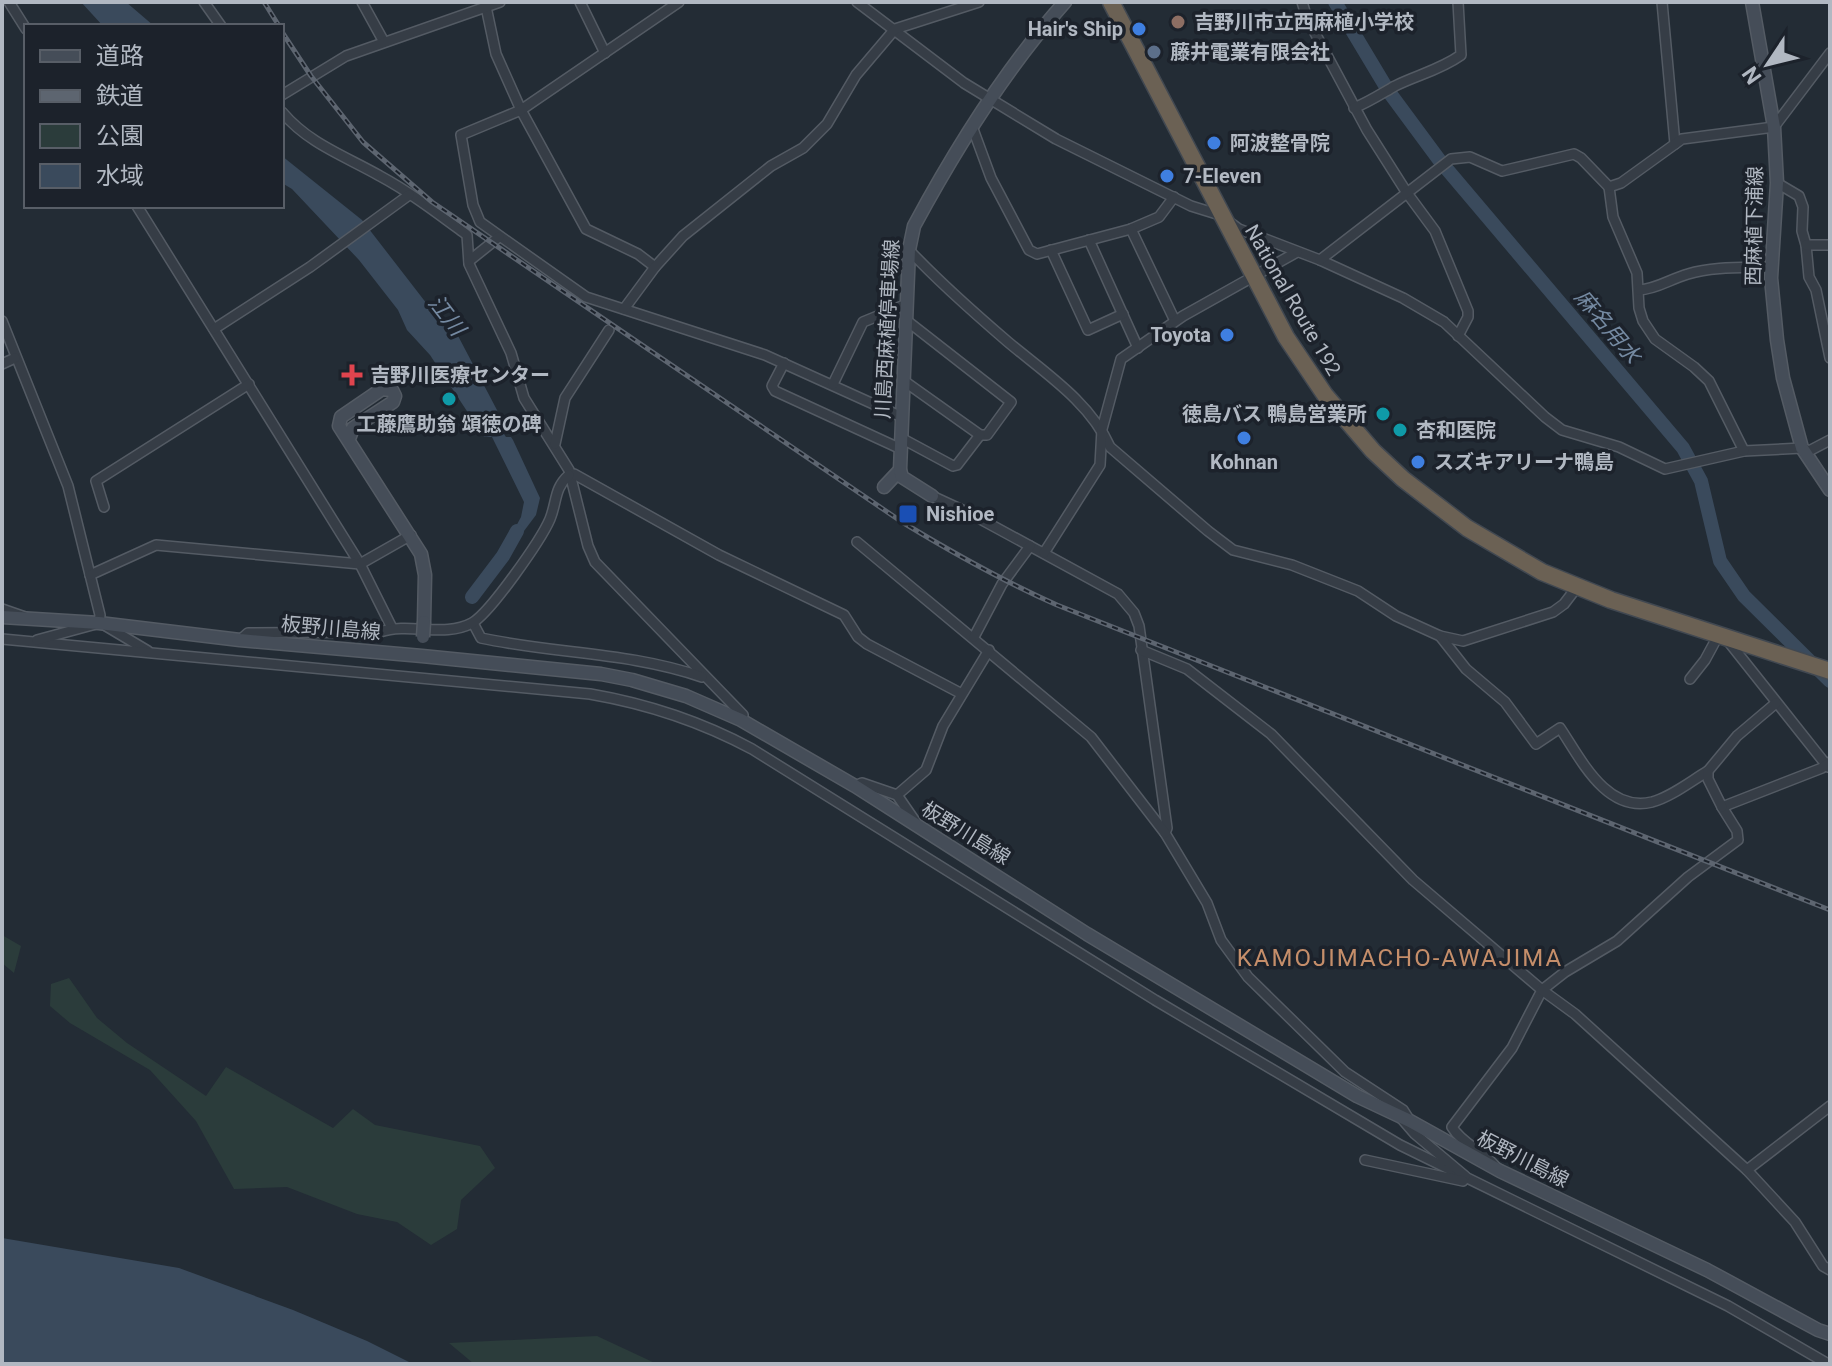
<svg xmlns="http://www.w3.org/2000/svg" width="1832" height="1366" font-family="Roboto,'Noto Sans JP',sans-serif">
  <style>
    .green { fill: #2b3c3b }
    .water { fill: #3a4a5c }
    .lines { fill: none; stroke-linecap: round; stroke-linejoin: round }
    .river { stroke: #3a4a5c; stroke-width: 14 }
    .street-casing { stroke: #545b64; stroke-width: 12 }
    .secondary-casing { stroke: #545b64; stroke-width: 15 }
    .highway-casing { stroke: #414851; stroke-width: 19 }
    .street { stroke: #363d46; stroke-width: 9 }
    .secondary { stroke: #454d58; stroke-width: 12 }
    .highway { stroke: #6b6154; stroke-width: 16 }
    .rail-casing { stroke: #5d6570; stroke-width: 5 }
    .rail { stroke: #1c222b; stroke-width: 2; stroke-dasharray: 6; stroke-linecap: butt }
    .secondary-bridge-casing { stroke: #545b64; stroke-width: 15; stroke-linecap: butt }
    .secondary-bridge { stroke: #454d58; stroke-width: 12 }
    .education-dot { fill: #8d6e63; stroke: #1c222b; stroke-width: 3 }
    .shop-dot { fill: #3f7fe0; stroke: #1c222b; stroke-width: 3 }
    .service-dot { fill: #5c6f8a; stroke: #1c222b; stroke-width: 3 }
    .health-dot { fill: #e0444e; stroke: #1c222b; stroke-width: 3 }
    .culture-dot { fill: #0f9aa8; stroke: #1c222b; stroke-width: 3 }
    .transit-dot { fill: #1a4fb4; stroke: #1c222b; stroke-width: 3 }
    .labels { text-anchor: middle; stroke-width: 7; stroke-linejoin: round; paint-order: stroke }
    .poi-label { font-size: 20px; font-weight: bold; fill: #b1b8c2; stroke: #1c222b; text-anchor: start }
    .street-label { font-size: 20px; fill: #b1b8c2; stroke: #1c222b }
    .water-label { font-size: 22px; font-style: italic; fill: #758aa2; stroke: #1c222b }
    .quarter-label { font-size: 24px; letter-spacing: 2px; fill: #c58e6a; stroke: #1c222b }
  </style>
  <rect width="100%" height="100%" fill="#232c35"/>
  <g class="green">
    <polygon points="2,935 21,946 14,973 2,963"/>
    <polygon points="69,978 97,1018 127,1043 206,1096 226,1067 333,1128 353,1109 375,1125 480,1146 495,1168 461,1200 457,1229 431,1245 397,1222 357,1214 287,1187 234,1189 196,1121 150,1070 70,1023 50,1006 51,984"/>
    <polygon points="597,1336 657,1364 474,1364 449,1343"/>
  </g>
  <g class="water">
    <polygon points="81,2 126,2 154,26 103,26"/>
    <polygon points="282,156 362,220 444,326 456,332 508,431 504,434 506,437 511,437 513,440 540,498 536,515 512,547 507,543 521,517 524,502 492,437 484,437 430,355 407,330 398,310 359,260 292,189 282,183"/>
    <polygon points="2,1238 179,1268 293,1310 367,1341 413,1364 2,1364"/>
  </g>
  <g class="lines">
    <g class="river">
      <polyline points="1335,2 1389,92 1440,161 1683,448 1701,481 1720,561 1744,596 1830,681"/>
      <polyline points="472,597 503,556 517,531"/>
    </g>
    <defs>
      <g id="street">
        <polyline points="9,2 26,29"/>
        <polyline points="204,2 221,26"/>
        <polyline points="362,2 384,42"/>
        <polyline points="485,2 496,54 521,110 586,229 638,254 655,267"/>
        <polyline points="580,2 605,53"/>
        <polyline points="679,2 521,110 461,135 473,205 480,222 586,297 765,355 902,417"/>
        <polyline points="857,2 964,83 1056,139 1191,206 1220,215 1239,229 1320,260 1403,298 1444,322 1545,417 1562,430 1619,447 1665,469 1744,451 1802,448 1809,451 1830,440"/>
        <polyline points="1302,2 1307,18 1367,130 1407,193 1435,231 1468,311 1468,317 1458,336"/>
        <polyline points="1662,2 1675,144"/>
        <polyline points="282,95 346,56 500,2"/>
        <path d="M1354,108C1369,102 1381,94 1395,86C1417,75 1440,70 1461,55L1458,2"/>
        <path d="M282,112C309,144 345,156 380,176C410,192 440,215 467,235L469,264L511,353L524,398L569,470L588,546L595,562L743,715L741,720"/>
        <polyline points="973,129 991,178 1029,250 1037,254 1131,229 1159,217 1174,197"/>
        <polyline points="1777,183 1799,196 1803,207 1802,231 1806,245 1809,277 1816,290 1830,358"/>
        <polyline points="1609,187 1613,217 1637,273 1639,308 1643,321 1655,339 1694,367 1709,381 1744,451"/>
        <polyline points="137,206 360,564 392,628"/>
        <polyline points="1131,229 1175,321"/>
        <polyline points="1089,240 1138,348"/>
        <polyline points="1806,245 1830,245"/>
        <path d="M909,250C940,283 973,312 1008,342C1045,373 1090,402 1110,447L1208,531L1233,550L1292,565L1358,591L1396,616L1440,636L1463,641L1553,612L1564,604L1577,587"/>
        <polyline points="1051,250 1088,330 1123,314"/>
        <polyline points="1320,260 1451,159 1470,157 1502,171 1574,154 1581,158 1609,187 1621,183 1682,139 1774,127 1830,53"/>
        <polyline points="469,261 499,237"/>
        <path d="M1639,290C1657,289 1670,279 1688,274C1714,266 1744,268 1772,267"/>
        <polyline points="624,309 655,267 683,236 771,166 803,148 827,124 856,75 895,29 979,2"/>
        <polyline points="2,321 68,486 100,615 99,623"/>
        <polyline points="214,329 310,267 409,195"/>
        <polyline points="784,363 772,386 775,391 901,449"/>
        <polyline points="2,364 15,358"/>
        <polyline points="904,381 980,435 987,435 1011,402 906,320"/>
        <polyline points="833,384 863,322 907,304"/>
        <polyline points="901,438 953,466 957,465 980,435"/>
        <polyline points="555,444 565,398 609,330"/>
        <polyline points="569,475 574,474 719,555 844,615 858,637 867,644 960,693"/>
        <polyline points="932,496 973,515 1118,594 1134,613 1139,626 1167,828 1165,833 1207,903 1221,940 1248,977 1345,1072 1403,1110 1410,1121"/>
        <polyline points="104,507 96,481 249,384"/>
        <polyline points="857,542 1091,737 1165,833"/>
        <polyline points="1044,553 1100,465 1102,429 1121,359 1183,316 1297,252"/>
        <polyline points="90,575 156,545 360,564 411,535"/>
        <polyline points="2,609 25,617"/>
        <path d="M473,623L481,638C555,654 630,652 702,677"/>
        <polyline points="106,626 148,651"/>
        <path d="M1440,636L1466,669L1505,702L1536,744L1560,728C1581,759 1606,813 1652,802C1671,797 1691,781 1708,771"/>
        <polyline points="974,637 1002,584 1030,546"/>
        <path d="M2,639L590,694C648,704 700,721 752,749L1155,1000L1400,1145L1728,1306L1828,1364"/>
        <polyline points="37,640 96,624"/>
        <path d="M240,640L248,633L380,632C410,622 444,638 472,623C490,613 541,540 550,519C557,502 554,488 569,475"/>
        <polyline points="1728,641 1828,767"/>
        <path d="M1141,650L1187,669L1271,734L1413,880L1542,990L1512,1048L1452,1127C1461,1143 1483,1151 1495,1166"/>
        <polyline points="1690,679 1705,660 1718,636"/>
        <polyline points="1830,762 1822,768 1722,807 1737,831 1738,840 1688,877 1617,941 1565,972 1542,990 1575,1014 1747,1170 1795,1222 1823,1266 1830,1270"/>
        <polyline points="855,786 862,783 897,795 926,770 943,726 989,650"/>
        <polyline points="897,795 917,824"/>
        <polyline points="1722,807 1708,779 1708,771 1737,736 1776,703"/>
        <polyline points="1402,1119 1415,1134 1465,1176"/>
        <polyline points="1365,1160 1463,1181"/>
        <polyline points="1747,1170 1830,1106"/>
      </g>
      <g id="secondary">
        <polyline points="1752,2 1774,127 1777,183 1771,278 1777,340 1783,378 1802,448 1830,490"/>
        <polyline points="349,439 353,428 393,402 395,396 392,390 382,389 341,417 339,426 421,554 425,575 424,622"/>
        <polyline points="884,487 900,470"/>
        <path d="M932,496L902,477L900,470L909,250L914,226C956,148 1006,68 1065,2"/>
        <polyline points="2,617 99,623 240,640 422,656 601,674 632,680 686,696 741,720 855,786 1087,934 1357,1096 1410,1121 1500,1171 1707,1270 1818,1330 1830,1334"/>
      </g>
      <polyline id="highway" points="1111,2 1286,337 1325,395 1373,451 1403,479 1467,528 1542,572 1611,600 1830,671"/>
    </defs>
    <use href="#street" class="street-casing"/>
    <use href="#secondary" class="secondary-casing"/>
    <use href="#highway" class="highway-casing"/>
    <use href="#street" class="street"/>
    <use href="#secondary" class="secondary"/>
    <use href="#highway" class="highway"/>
    <defs>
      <g id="rail">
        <polyline points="264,2 279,26"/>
        <path d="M282,32L311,76L363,142L432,202L902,522C953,553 1003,581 1057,605L1830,910"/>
      </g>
    </defs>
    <use href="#rail" class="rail-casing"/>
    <use href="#rail" class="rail"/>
    <defs>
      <polyline id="secondary-bridge" points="423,637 424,622"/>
    </defs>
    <use href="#secondary-bridge" class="secondary-bridge-casing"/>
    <use href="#secondary-bridge" class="secondary-bridge"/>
  </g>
  <circle class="education-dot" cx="1178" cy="22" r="8"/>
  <g class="shop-dot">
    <circle cx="1139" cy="29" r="8"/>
    <circle cx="1214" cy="143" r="8"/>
    <circle cx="1167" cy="176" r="8"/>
    <circle cx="1227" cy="335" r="8"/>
    <circle cx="1244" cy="438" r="8"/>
    <circle cx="1418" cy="462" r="8"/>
  </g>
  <circle class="service-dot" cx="1154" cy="52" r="8"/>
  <path class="health-dot" d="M348 363h8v8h8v8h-8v8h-8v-8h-8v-8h8z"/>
  <g class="culture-dot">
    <circle cx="449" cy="399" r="8"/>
    <circle cx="1383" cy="414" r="8"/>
    <circle cx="1400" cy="430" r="8"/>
  </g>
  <rect class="transit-dot" x="898" y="504" width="20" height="20" rx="4"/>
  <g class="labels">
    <g class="poi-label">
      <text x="1194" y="29">吉野川市立西麻植小学校</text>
      <text x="1123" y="36" text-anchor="end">Hair's Ship</text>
      <text x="1170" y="59">藤井電業有限会社</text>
      <text x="1230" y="150">阿波整骨院</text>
      <text x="1183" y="183">7-Eleven</text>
      <text x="1211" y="342" text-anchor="end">Toyota</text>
      <text x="370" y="382">吉野川医療センター</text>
      <text x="1367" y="421" text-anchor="end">徳島バス 鴨島営業所</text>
      <text x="449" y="431" text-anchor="middle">工藤鷹助翁 頌徳の碑</text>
      <text x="1416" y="437">杏和医院</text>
      <text x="1244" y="469" text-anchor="middle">Kohnan</text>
      <text x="1434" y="469">スズキアリーナ鴨島</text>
      <text x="926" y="521">Nishioe</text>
    </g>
    <g class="street-label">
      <text transform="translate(1754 226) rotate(-89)" y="7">西麻植下浦線</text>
      <text transform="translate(1293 300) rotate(60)" y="7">National Route 192</text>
      <text transform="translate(887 329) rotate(-87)" y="7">川島西麻植停車場線</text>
      <text transform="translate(331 628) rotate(5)" y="7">板野川島線</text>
      <text transform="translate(966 833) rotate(32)" y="7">板野川島線</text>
      <text transform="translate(1523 1159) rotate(27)" y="7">板野川島線</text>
    </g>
    <g class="water-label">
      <text transform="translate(447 315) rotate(52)" y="8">江川</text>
      <text transform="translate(1608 326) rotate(50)" y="8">麻名用水</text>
    </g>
    <g class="quarter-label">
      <text x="1400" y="966">KAMOJIMACHO-AWAJIMA</text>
    </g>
  </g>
  <rect width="1832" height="1366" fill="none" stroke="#b1b8c2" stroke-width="8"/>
  <rect x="24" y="24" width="260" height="184" fill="#1c222b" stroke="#585e67" stroke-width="2"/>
  <rect x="40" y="50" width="40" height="12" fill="#454d58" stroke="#585e67" stroke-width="2"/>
  <text x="96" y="64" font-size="24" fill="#b1b8c2">道路</text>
  <rect x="40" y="90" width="40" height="12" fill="#5d6570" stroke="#585e67" stroke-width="2"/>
  <text x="96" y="104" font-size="24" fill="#b1b8c2">鉄道</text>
  <rect x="40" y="124" width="40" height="24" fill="#2b3c3b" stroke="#585e67" stroke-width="2"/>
  <text x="96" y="144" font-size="24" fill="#b1b8c2">公園</text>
  <rect x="40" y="164" width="40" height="24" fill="#3a4a5c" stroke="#585e67" stroke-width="2"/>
  <text x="96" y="184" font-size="24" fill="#b1b8c2">水域</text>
  <g transform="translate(1768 64) rotate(235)" stroke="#1c222b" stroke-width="6" paint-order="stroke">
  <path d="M0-6L14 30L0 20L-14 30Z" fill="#b1b8c2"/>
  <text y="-12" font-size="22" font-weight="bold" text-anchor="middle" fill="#b1b8c2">N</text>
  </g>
</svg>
